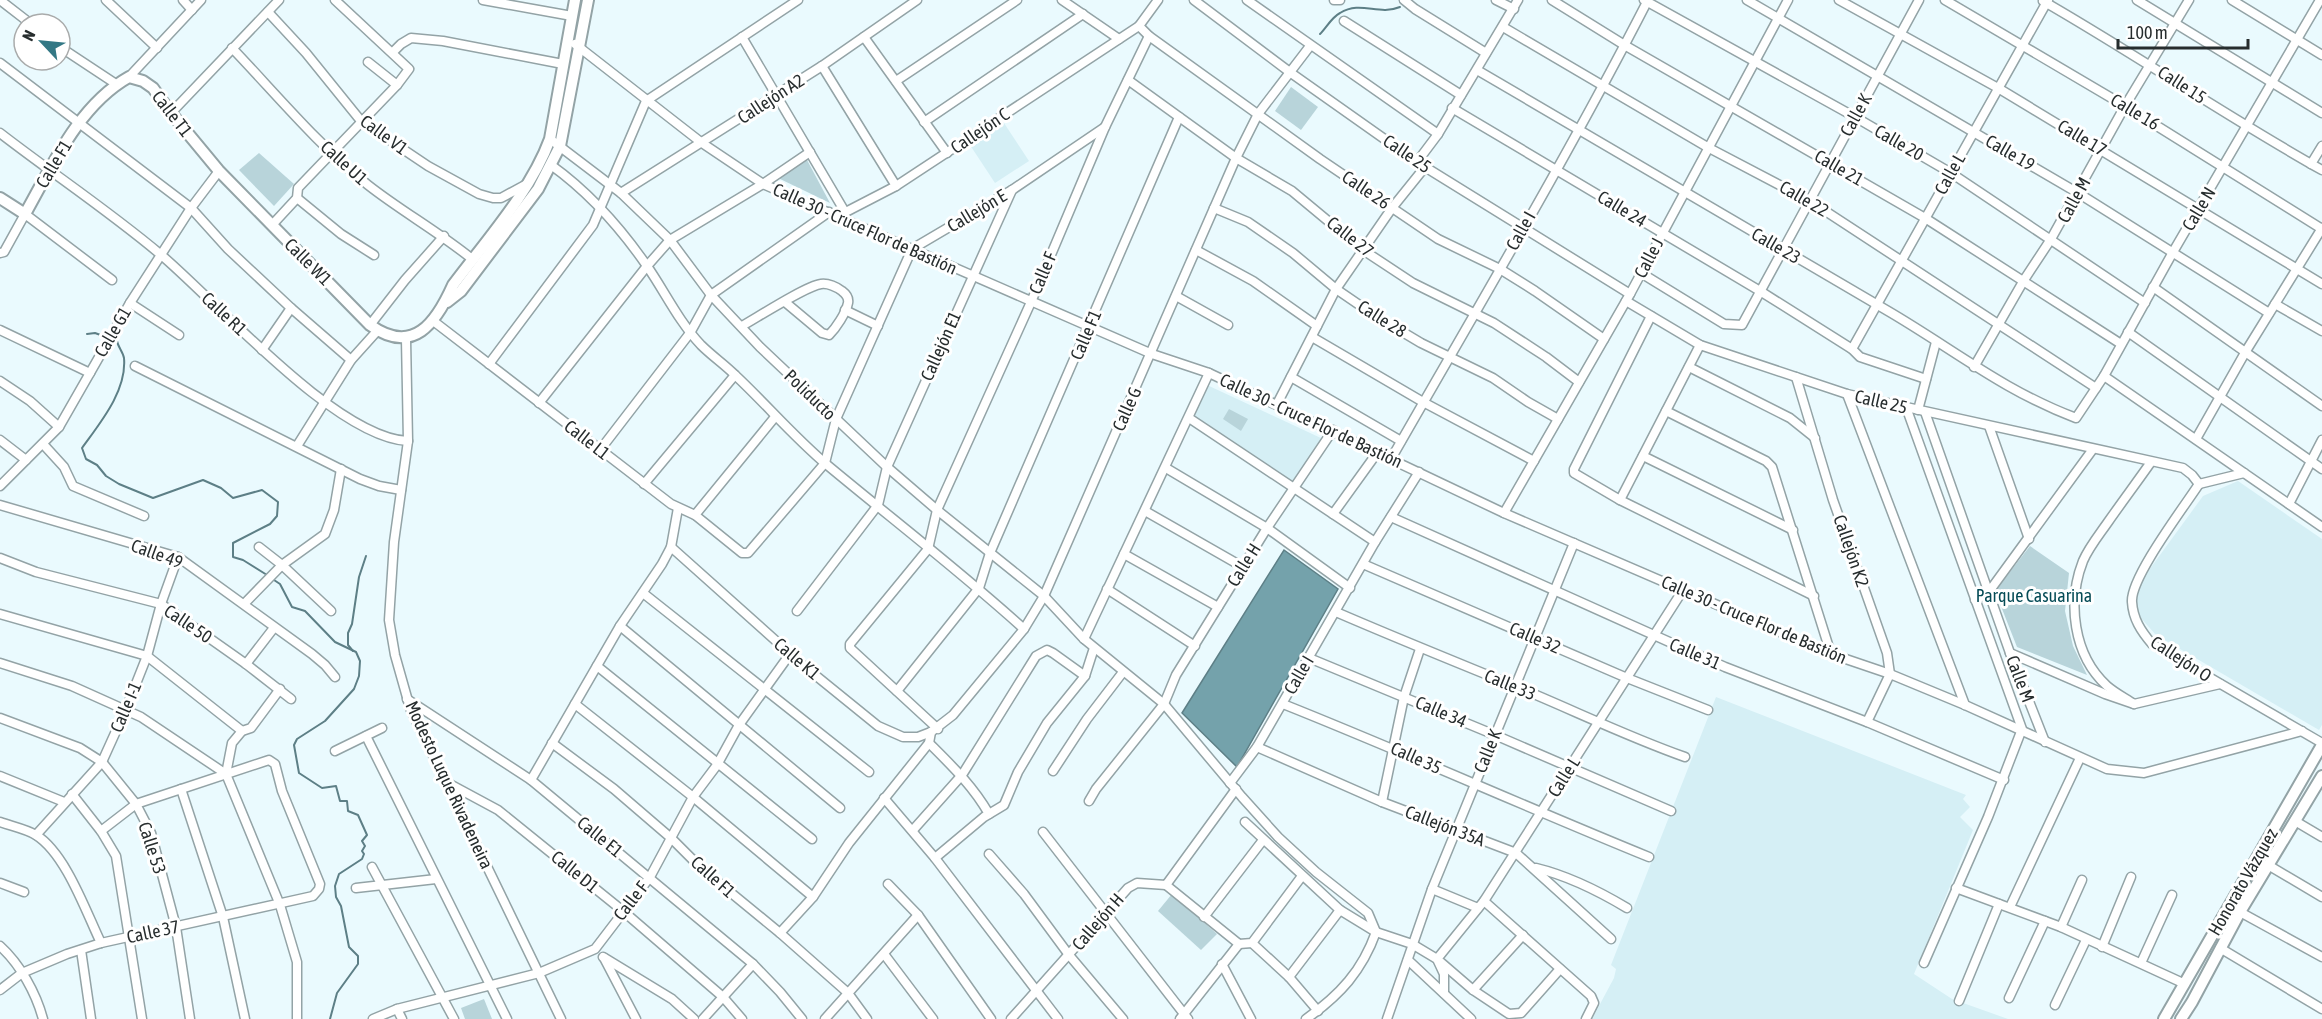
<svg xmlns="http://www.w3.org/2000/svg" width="2322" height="1019" font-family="'Asap Condensed',sans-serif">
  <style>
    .built { fill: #d5eff5 }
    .green { fill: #b8d4da }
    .water { fill: #74a2ab; stroke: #5d7f86; stroke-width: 1.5 }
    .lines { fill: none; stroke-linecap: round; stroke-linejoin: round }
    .stream { stroke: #5d7f86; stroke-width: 2 }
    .street-casing { stroke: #93a3a6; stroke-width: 11 }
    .secondary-casing { stroke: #93a3a6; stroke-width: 14 }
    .street { stroke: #fff; stroke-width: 8 }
    .secondary { stroke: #fff; stroke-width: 10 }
    .labels { text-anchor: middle; stroke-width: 6; stroke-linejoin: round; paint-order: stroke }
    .street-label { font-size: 18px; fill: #272d2e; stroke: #fff }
    .park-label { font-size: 18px; fill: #054b56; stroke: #fff }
  </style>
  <rect width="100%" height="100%" fill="#eafafe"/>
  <g class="built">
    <polygon points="1002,120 1029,161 995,183 968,142"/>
    <polygon points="1207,385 1323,439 1293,485 1190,418"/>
    <polygon points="2238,481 2322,539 2322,725 2319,730 2156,635 2139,616 2136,597 2141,581 2203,496"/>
    <polygon points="1716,697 1966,795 1963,799 1970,807 1960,817 1973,830 1914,974 1952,999 2008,1019 1592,1019 1614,978 1616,969 1611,965"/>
  </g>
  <g class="green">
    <polygon points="1291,87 1318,107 1301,130 1275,111"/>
    <polygon points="259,153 294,184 274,206 239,170"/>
    <polygon points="807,160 830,203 778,178"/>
    <polygon points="1229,409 1248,419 1241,431 1223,419"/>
    <polygon points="2030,546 2069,573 2065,611 2073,646 2087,675 2017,647 1995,591"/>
    <polygon points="1172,894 1217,934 1201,950 1158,911"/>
    <polygon points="484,999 492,1019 465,1019 461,1008"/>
  </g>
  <polygon class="water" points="1284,550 1338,589 1237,767 1182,713"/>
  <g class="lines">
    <g class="stream">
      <path d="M1320,34C1326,28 1332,17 1340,13C1361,0 1378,16 1400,7"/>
      <polyline points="87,334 95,333 106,337"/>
      <path d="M112,339L117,341C118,347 123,352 124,358C127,391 100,423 82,448L86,459L97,465L106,476L119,484L153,498L203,480L221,488L233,498L262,490L278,502L277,516L270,524L233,543V557L243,560L267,575"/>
      <polyline points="271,578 280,584 292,607 305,611 335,642 356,652 360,661 359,676 354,689 325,721 297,739 294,745 299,773 322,788 336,786 340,801 347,801 348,811 358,815 367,835 362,841 365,846 362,851 364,854 362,859 339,874 335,886 336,897 341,906 349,947 358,956 358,964 337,993 330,1019"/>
      <polyline points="353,651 348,645 348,633 352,624 359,577 366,556"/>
    </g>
    <defs>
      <g id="street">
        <polyline points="0,0 31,24"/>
        <polyline points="106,0 157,48"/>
        <polyline points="183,0 192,10"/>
        <polyline points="483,0 572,16"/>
        <polyline points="1062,0 1119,39"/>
        <polyline points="1194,0 1291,73 1417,162 1630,294"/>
        <polyline points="1247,0 1438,134"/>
        <polyline points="1334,0 1340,0"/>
        <polyline points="1404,0 1415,9 1486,53"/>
        <polyline points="1496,0 1514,9"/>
        <polyline points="1552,0 1626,46 1925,218 2121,344"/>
        <polyline points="1644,0 1855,117 1951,173 2145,303"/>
        <polyline points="1747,0 2078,193 2269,313"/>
        <polyline points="1839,0 1998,88 2322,284"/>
        <polyline points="1945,0 2125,106 2322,229"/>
        <polyline points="2137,0 2322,113"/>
        <polyline points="2232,0 2322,55"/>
        <path d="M2043,1C2137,55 2227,117 2322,170"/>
        <polyline points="268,12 306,53 361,121 428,166 479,194 493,198 501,198 525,185"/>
        <polyline points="1344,21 1461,95"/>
        <polyline points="1139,26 1149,36 1320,159 1438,239 1500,269 1535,291 1604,339"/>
        <polyline points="1503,27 1709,148 1810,201 2096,388"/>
        <polyline points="742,37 845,212"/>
        <polyline points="864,37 947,153"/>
        <polyline points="575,44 702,143 763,184 1152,354 1209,373 1504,513 1831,654 1890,674 1965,705 2107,769 2144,773 2302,731"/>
        <polyline points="60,47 116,84"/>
        <path d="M232,48C276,94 318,145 368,185C401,211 439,232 472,259"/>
        <polyline points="393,52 401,44 411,38 443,41 563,64"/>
        <polyline points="368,62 397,85"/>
        <polyline points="0,63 191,208 228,249 291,308 351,360"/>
        <polyline points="822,66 896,186"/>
        <path d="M1477,70C1614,151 1751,231 1888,311C1953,349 2004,391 2076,418L2104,376L2173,252L2320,0"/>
        <polyline points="129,77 201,0"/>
        <polyline points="1128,80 1236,158 1292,191 1363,250 1413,283 1494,323 1546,357 1579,382"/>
        <polyline points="896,81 1017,0"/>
        <polyline points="1452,108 1760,291 1852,349 1860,357 1926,379"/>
        <polyline points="171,113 279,0"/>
        <polyline points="924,122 1083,14"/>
        <path d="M0,133C53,174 109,211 160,254C216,301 336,438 408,441"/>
        <path d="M550,139L621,193L670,240L711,295L760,347L887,467L937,510L1044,596L1084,639L1164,704L1242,797L1278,837L1316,872L1368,913L1376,932C1362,971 1340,995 1306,1019"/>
        <polyline points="1417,162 1438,134 1518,0"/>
        <polyline points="2311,164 2322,146"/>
        <path d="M551,165C590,193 620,227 647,266C665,292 679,322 701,345C712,356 724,364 735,375C766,404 793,436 826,464C892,519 960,571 1024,629"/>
        <polyline points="621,193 822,66 917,0"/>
        <polyline points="297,198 341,234 374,255"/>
        <polyline points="1214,208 1248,222 1293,253 1336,289 1374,315 1421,343 1493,378 1528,402 1558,419"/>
        <polyline points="838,216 896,186 1139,26 1158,0"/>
        <polyline points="272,225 297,198 298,188 397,85 409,69 335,0"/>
        <polyline points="1196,250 1253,281 1317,326"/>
        <polyline points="0,253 4,252 25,214 112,280"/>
        <polyline points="1641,273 1724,324 1742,325 1919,0"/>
        <polyline points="2153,287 2322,406"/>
        <polyline points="1176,296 1228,325"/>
        <polyline points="1626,301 1700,345 1847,394 2183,468 2192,475 2199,484"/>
        <polyline points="130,303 179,335"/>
        <polyline points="2275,304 2322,331"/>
        <polyline points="845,310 878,326"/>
        <polyline points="1651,316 1574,469 1574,473 1620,500 1814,596"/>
        <polyline points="432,320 671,504 695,515 742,553 748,553 825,463 836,419 912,249 1012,190 1105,127"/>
        <polyline points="370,325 405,280 444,236"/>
        <path d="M742,326C758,317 806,286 821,284C828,283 837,287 842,291C846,294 849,298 848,303C846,313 836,328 829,335L822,333L785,302"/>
        <polyline points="0,330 90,373"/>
        <polyline points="2128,332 2322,469"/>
        <polyline points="1312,337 1423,402 1534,461"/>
        <polyline points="406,339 408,441 394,542 389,620 395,655 410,708 561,1019"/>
        <polyline points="1852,349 2048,0"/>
        <polyline points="262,350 291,308"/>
        <polyline points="489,364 593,225 646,101 798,0"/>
        <polyline points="135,366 360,479 379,486 401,490"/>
        <polyline points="1689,367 1790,418 1815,438"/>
        <polyline points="1974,367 2024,280 2051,239 2125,106 2189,0"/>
        <polyline points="2104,376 2322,527"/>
        <polyline points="1291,377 1401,441"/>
        <polyline points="1796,377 1833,500 1887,653 1890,674 1867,722"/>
        <polyline points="0,381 30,401 59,427"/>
        <polyline points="1847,394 1965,705"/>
        <polyline points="539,403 647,266 670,240 763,184 810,152"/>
        <polyline points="1277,404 1336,289 1392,208 1425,167"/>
        <polyline points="1906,407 2022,729 1988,817 1924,963"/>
        <polyline points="1918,410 1936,342"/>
        <polyline points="1666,411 1766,461 1772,467 1831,654"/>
        <polyline points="1925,412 2010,653 2045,742"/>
        <polyline points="1189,418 1375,542"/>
        <polyline points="1989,426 2029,539"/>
        <polyline points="2196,439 2246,351 2322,228"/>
        <polyline points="0,440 26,460"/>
        <polyline points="43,444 64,467 73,486 144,516"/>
        <polyline points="297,446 351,360 378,330"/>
        <polyline points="600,450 690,333 711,295 829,212"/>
        <polyline points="1643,456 1793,530"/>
        <path d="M1391,459C1478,307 1568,156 1648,0"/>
        <polyline points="1166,468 1267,528 1350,588"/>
        <polyline points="644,484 735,375"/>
        <path d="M2199,484C2184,507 2130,578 2132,602C2133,619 2141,631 2152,644L2322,743"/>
        <polyline points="2199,484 2244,473"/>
        <polyline points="0,486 59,427 130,303 191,208 219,171"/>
        <polyline points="1620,500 1700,345"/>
        <polyline points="2289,504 2322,440"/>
        <polyline points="0,505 178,557 312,654 325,665 335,677"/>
        <polyline points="1145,511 1243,567"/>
        <polyline points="1504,513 1630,294 1788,0"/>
        <polyline points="1333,514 1377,453"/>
        <polyline points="695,515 775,417"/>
        <polyline points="1391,517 1725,667 1867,722 2004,780"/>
        <polyline points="259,547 282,565 331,611"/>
        <polyline points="671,547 804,666 878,726 903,737 918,737 931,732 953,715 1024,629 1044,596 1236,158 1258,114 1310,46"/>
        <polyline points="1124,554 1218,607"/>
        <polyline points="0,558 36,572 161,604 246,664 291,699"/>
        <polyline points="1363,564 1627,678 1708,710"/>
        <polyline points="1107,589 1195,646"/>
        <polyline points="643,593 869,772"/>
        <polyline points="1975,600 1988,593 2093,449"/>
        <polyline points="244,604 282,565 325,534 334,510 341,469"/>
        <polyline points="797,611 878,505 887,467 1012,190"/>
        <path d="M1336,612C1396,638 1456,662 1517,687C1573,710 1628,737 1685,757"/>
        <polyline points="0,614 147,656 242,731"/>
        <polyline points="620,626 840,808"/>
        <polyline points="1084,639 1209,373"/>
        <polyline points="2010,653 2105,694 2134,704 2220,684"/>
        <polyline points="1309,658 1495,735 1671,811"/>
        <polyline points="0,663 72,686 141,717 226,774"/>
        <polyline points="246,664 273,629"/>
        <polyline points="597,666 812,839"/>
        <polyline points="280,689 251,728 242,731 232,743 226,774 280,905 297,962 297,1019"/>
        <polyline points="897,691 979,588 990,553 1179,117"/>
        <polyline points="407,699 531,780 753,964 780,992 802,1019"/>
        <polyline points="575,704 693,797 813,897"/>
        <path d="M1283,704C1406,753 1526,807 1649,857"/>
        <path d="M2134,704C2125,698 2115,693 2107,686C2073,655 2067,602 2083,561C2089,547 2099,535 2108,522C2122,502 2137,482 2151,462"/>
        <polyline points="0,718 80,748 102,762 136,804 151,833 176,927 190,1019"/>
        <polyline points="938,729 850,648 850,644 928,549 937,510 1031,302 1105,127 1149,36"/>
        <polyline points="366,736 507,1019"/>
        <polyline points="552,743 614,789 671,838 702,869 780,933 848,993 867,1019"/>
        <path d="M929,743C952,766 973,786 989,814"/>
        <polyline points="1257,747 1382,802 1516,853 1611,939"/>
        <polyline points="335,751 382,728"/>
        <polyline points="1053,771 1087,719 1123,672"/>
        <polyline points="0,776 64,802"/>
        <polyline points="531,780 620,626 662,564 671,547 678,508"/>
        <polyline points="446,782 498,810 623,911 723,997 742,1019"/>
        <polyline points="1230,783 1257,747 1375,542 1419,472"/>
        <polyline points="181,789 223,917 245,1019"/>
        <polyline points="72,794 101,831 116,856 142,1019"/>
        <polyline points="884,798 935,858 1058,1019"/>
        <polyline points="1089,801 1096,789 1164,704 1176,675 1267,528 1333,430"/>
        <polyline points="1382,802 1404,697 1420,649"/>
        <polyline points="2295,821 2322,837"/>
        <path d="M0,822C11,826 26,829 36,835C66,854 86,912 101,943"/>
        <polyline points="1245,822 1340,910 1376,932 1412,944 1437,959 1444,974 1444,993"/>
        <polyline points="913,830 962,775 1036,656 1047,650 1053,653 1085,676"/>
        <polyline points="1043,832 1188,1019"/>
        <polyline points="36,835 102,762 126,709 147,656 161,604 178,557"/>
        <polyline points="989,854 1024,894 1069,955 1123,1019"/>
        <polyline points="935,858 984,817 1004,805 1018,772 1047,723 1085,676 1094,648"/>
        <polyline points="2268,865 2322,897"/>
        <polyline points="372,867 454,1019"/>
        <path d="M1536,868C1569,876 1597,890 1627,908"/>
        <polyline points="0,883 24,892"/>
        <polyline points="888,884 918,915 991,1019"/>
        <polyline points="1166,885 1239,944"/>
        <polyline points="356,888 436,879"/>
        <polyline points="1956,888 2061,927 2185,984"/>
        <polyline points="1432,889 1478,908"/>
        <polyline points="1484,901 1591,996 1594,1003 1586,1019"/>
        <polyline points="2010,907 2080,758"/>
        <polyline points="2240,912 2322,957"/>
        <polyline points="1204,917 1263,840"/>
        <polyline points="2061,927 2082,880"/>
        <polyline points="780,933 813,897 849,843 929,743 931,732"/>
        <polyline points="1252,943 1289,977 1318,1011"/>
        <polyline points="1239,944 1252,943 1302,876"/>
        <path d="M0,946C20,964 36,993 43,1019"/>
        <polyline points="2102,947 2131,877"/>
        <polyline points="2220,948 2322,1009"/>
        <polyline points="81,950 91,1019"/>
        <polyline points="884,954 933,1019"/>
        <polyline points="603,957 672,999 694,1019"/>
        <polyline points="604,958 636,1019"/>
        <polyline points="1408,960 1471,1019"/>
        <polyline points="2141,963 2172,895"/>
        <polyline points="1222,964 1251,1019"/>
        <polyline points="1560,969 1521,1013 1509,1014 1473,990 1437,959 1484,901 1683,590"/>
        <polyline points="1289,977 1340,910"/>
        <polyline points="0,990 22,973 67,954 101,943 313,896 319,889 320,884 282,791 275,764 269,760 136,804 101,831"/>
        <polyline points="1473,990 1523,935"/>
        <polyline points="2009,998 2045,921"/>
        <polyline points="1959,1001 1999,904"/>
        <polyline points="2055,1005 2086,940"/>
        <polyline points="397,1009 402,1019"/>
        <polyline points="373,1019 397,1009 539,973 595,949 650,877 693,797 717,765 739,725 790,654"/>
        <polyline points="703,1019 753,964"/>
        <polyline points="825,1019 918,915"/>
        <polyline points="1011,1019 1128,888 1137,883 1166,885 1236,789"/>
        <polyline points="1180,1019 1239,944"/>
        <polyline points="1387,1019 1432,889 1574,543"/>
      </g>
      <g id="secondary">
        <path d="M0,198L25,214C52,166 79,105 129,77L143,81L153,88L171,113L219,171L370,325C413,356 436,323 453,285C486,241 531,191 550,139L575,0"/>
        <polyline points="447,302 461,291 538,189 560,146 588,0"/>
        <polyline points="2164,1019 2322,745"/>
        <polyline points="2181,1019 2192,1002 2240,912 2322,776"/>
      </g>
    </defs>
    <use href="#street" class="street-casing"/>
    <use href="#secondary" class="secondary-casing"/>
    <use href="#street" class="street"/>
    <use href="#secondary" class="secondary"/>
  </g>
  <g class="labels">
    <g class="street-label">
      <text transform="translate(2182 85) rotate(33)" y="6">Calle 15</text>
      <text transform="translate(771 99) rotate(-33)" y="6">Callejón A2</text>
      <text transform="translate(2135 112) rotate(31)" y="6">Calle 16</text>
      <text transform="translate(172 114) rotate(52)" y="6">Calle T1</text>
      <text transform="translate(1856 115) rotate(-61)" y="6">Calle K</text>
      <text transform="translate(980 131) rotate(-34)" y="6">Callejón C</text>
      <text transform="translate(384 135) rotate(36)" y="6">Calle V1</text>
      <text transform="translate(2082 138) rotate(31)" y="6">Calle 17</text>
      <text transform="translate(1899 143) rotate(30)" y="6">Calle 20</text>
      <text transform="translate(2010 153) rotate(30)" y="6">Calle 19</text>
      <text transform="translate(1407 154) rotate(34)" y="6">Calle 25</text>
      <text transform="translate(344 163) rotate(42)" y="6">Calle U1</text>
      <text transform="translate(54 164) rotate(-59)" y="6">Calle F1</text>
      <text transform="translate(1839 168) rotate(30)" y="6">Calle 21</text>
      <text transform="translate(1950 174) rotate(-61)" y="6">Calle L</text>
      <text transform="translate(1366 190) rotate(34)" y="6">Calle 26</text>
      <text transform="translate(1804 199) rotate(30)" y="6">Calle 22</text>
      <text transform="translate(2074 200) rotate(-61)" y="6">Calle M</text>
      <text transform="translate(1622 209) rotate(31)" y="6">Calle 24</text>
      <text transform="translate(2199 209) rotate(-59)" y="6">Calle N</text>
      <text transform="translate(977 211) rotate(-31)" y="6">Callejón E</text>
      <text transform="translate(865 229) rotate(24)" y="6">Calle 30 - Cruce Flor de Bastión</text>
      <text transform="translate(1521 231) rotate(-61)" y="6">Calle I</text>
      <text transform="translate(1350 237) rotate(38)" y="6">Calle 27</text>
      <text transform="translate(1776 246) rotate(30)" y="6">Calle 23</text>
      <text transform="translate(1649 258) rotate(-62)" y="6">Calle J</text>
      <text transform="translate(308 262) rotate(45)" y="6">Calle W1</text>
      <text transform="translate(1043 273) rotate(-67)" y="6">Calle F</text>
      <text transform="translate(224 314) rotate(43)" y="6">Calle R1</text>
      <text transform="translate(1382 319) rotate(32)" y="6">Calle 28</text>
      <text transform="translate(113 332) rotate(-60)" y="6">Calle G1</text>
      <text transform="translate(1086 335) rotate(-67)" y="6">Calle F1</text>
      <text transform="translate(941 346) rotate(-66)" y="6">Callejón E1</text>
      <text transform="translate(810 395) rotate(44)" y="6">Poliducto</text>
      <text transform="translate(1881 402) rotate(13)" y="6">Calle 25</text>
      <text transform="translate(1127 409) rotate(-66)" y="6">Calle G</text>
      <text transform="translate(1311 421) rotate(25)" y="6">Calle 30 - Cruce Flor de Bastión</text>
      <text transform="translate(587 440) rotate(38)" y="6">Calle L1</text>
      <text transform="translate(1851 551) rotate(71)" y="6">Callejón K2</text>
      <text transform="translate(157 554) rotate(20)" y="6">Calle 49</text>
      <text transform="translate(1244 565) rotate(-58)" y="6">Calle H</text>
      <text transform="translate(1754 620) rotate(23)" y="6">Calle 30 - Cruce Flor de Bastión</text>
      <text transform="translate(188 624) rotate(34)" y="6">Calle 50</text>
      <text transform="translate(1535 638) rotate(23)" y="6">Calle 32</text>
      <text transform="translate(1695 654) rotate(23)" y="6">Calle 31</text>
      <text transform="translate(797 659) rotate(40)" y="6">Calle K1</text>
      <text transform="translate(2181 659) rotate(33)" y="6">Callejón O</text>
      <text transform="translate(1299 675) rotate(-60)" y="6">Calle I</text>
      <text transform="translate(2020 679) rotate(69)" y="6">Calle M</text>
      <text transform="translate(1510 685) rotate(22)" y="6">Calle 33</text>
      <text transform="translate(126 707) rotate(-67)" y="6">Calle I-1</text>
      <text transform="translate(1441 712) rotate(23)" y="6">Calle 34</text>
      <text transform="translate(1488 751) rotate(-68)" y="6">Calle K</text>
      <text transform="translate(1416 758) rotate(24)" y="6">Calle 35</text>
      <text transform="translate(1564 777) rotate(-58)" y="6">Calle L</text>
      <text transform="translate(449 785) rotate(65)" y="6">Modesto Luque Rivadeneira</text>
      <text transform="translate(1445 826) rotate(21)" y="6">Callejón 35A</text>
      <text transform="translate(600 837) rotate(39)" y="6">Calle E1</text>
      <text transform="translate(152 848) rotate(72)" y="6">Calle 53</text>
      <text transform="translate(575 872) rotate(39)" y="6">Calle D1</text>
      <text transform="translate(713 877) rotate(42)" y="6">Calle F1</text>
      <text transform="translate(2243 882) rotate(-60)" y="6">Honorato Vázquez</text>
      <text transform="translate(631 901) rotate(-52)" y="6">Calle F</text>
      <text transform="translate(1098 922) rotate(-49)" y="6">Callejón H</text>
      <text transform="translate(153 932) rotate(-12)" y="6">Calle 37</text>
    </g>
    <g class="park-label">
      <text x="2034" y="602">Parque Casuarina</text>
    </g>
  </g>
  <g transform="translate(42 42) rotate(296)"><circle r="28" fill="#ffffff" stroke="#a9abab" stroke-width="1.5"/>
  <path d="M0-4.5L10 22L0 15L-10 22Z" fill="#337885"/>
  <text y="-9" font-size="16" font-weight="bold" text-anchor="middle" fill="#272d2e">N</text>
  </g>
  <path d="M2118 39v9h130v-9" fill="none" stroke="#272d2e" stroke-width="3"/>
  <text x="2127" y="39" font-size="18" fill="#272d2e" stroke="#ffffff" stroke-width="4.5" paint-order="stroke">100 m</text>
</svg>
